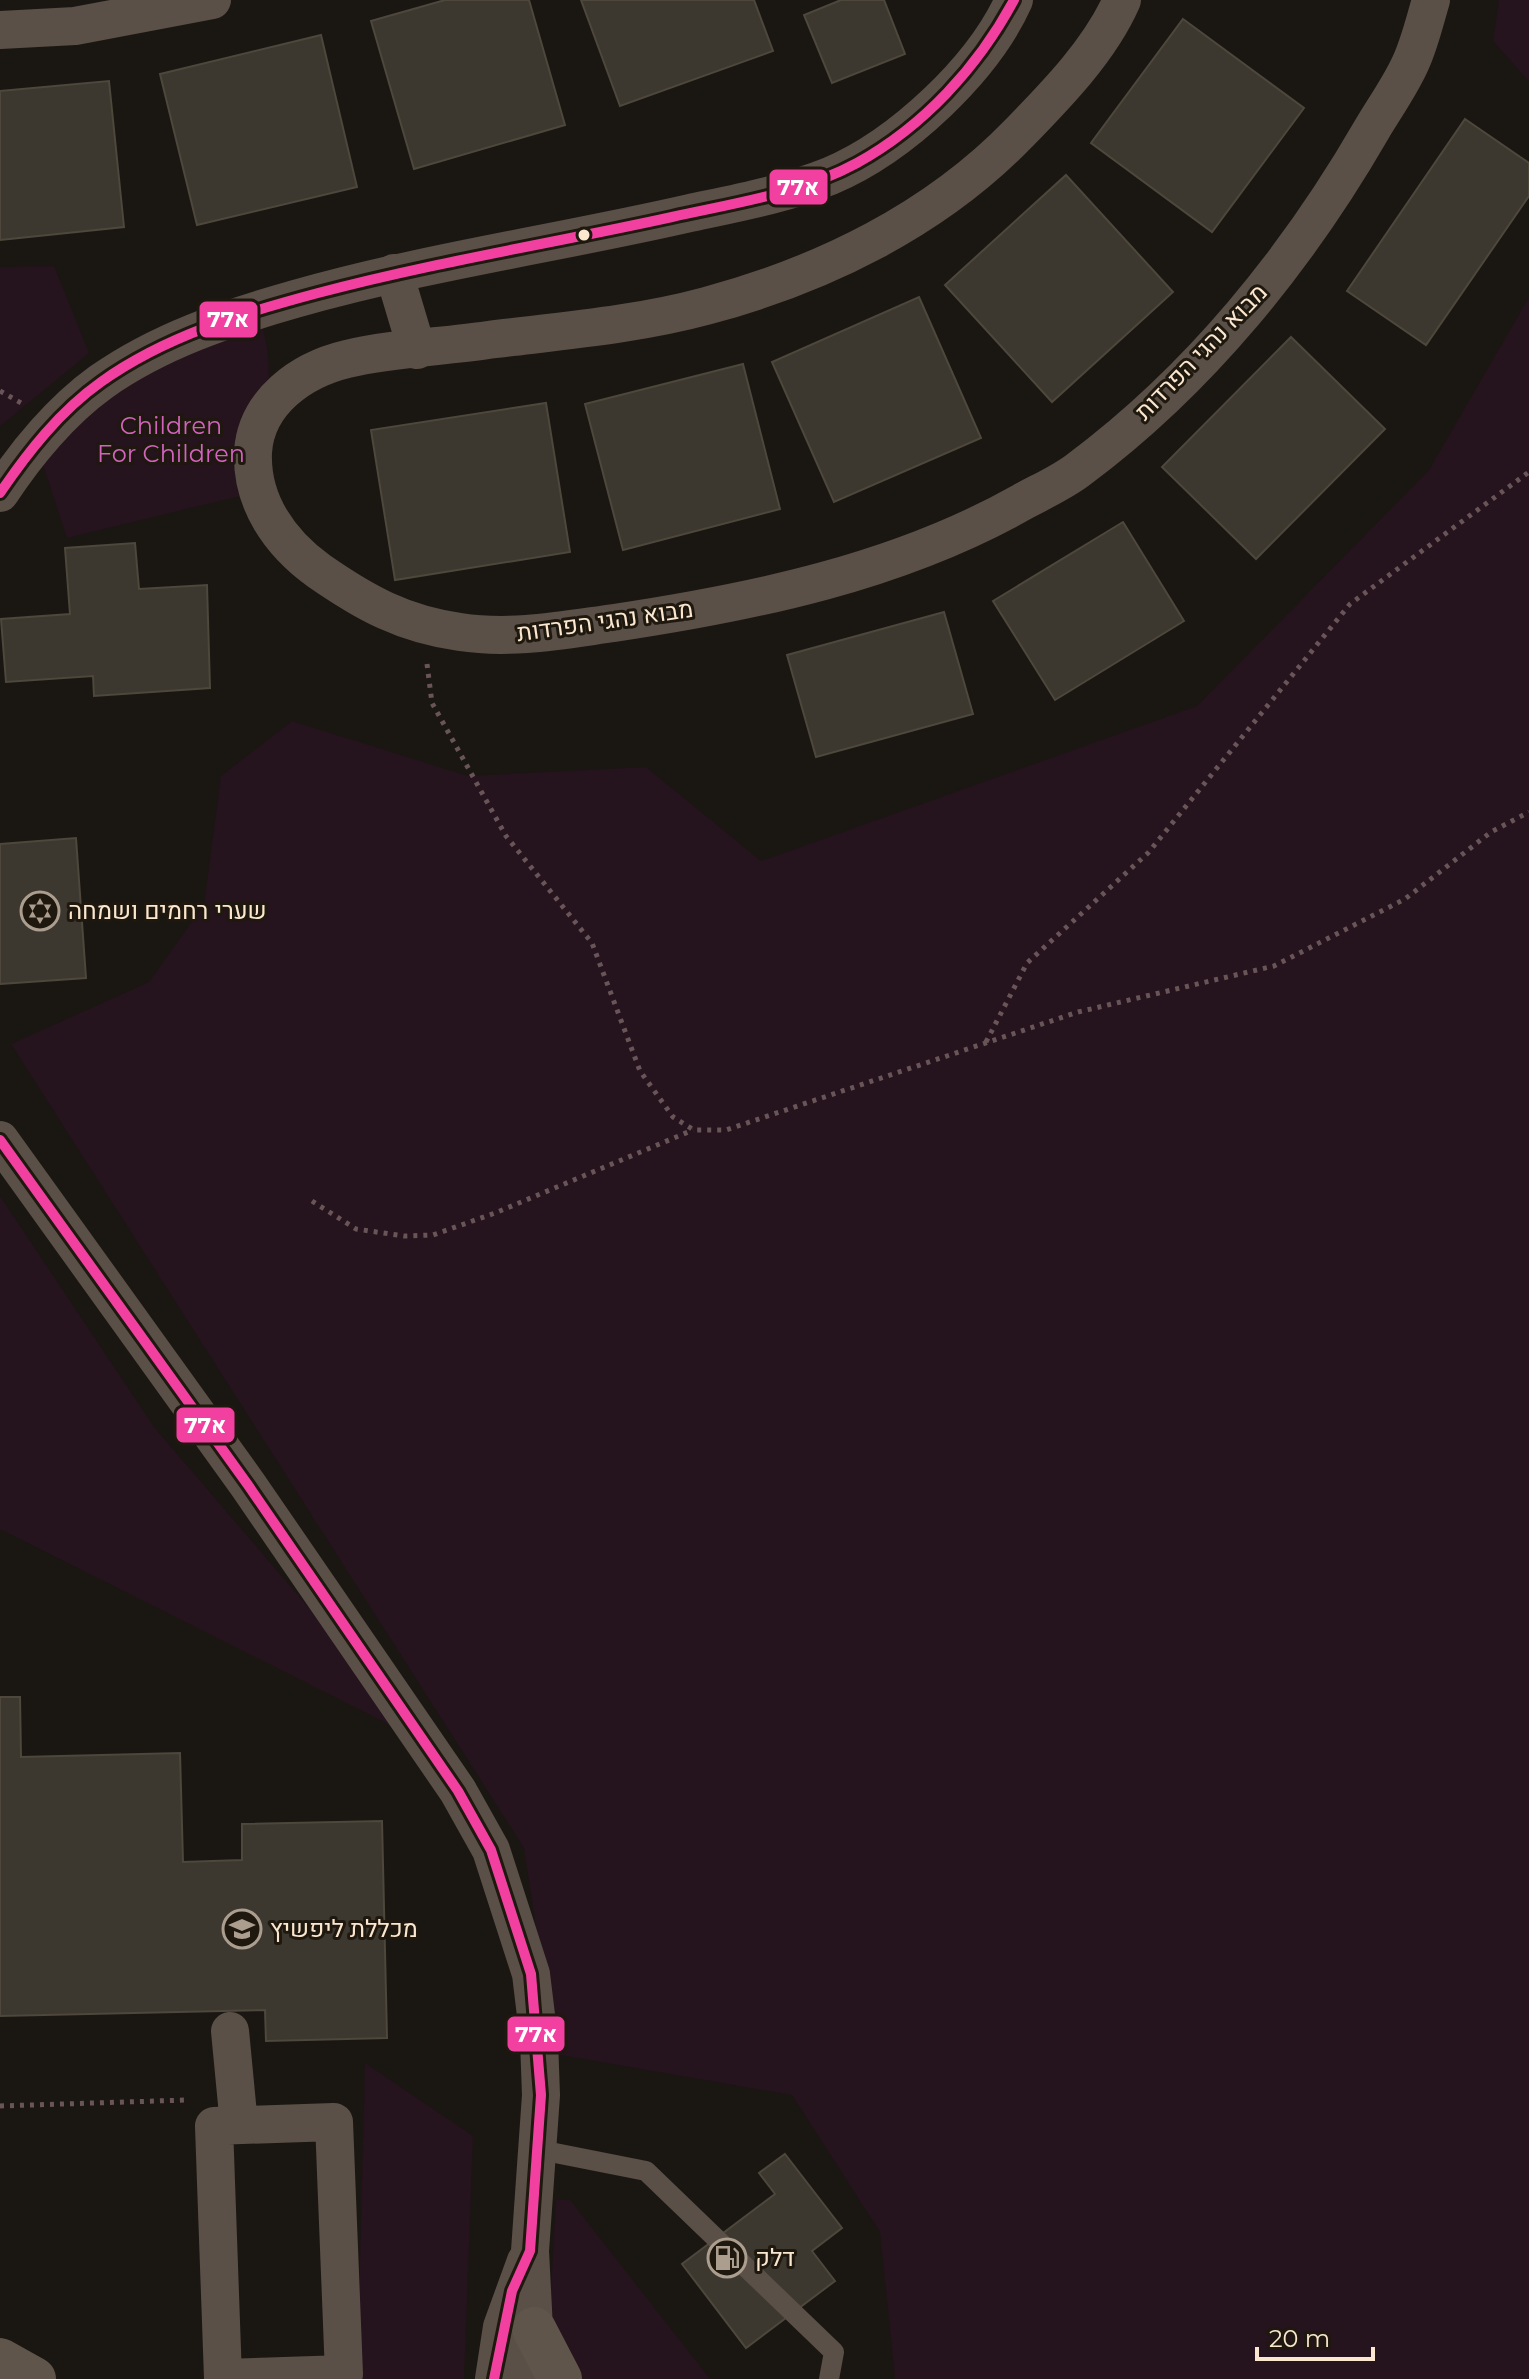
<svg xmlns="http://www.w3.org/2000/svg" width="1529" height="2379" font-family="Montserrat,Heebo,sans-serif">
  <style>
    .green { fill: #25131d }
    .building { fill: #3c3830; stroke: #4d473c; stroke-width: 2 }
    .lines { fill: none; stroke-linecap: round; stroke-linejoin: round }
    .path { stroke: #695558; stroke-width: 5; stroke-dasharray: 4 6; stroke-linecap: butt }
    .lane { stroke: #5b5047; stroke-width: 20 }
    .street { stroke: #5b5047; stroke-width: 38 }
    .secondary { stroke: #60554a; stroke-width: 44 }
    .bus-1-casing { stroke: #1e180e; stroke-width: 16 }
    .bus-1 { stroke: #f240a1; stroke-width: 10 }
    .bus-dot { fill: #fbe7d0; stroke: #1e180e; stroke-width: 3 }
    .labels { text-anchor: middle; stroke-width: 6; stroke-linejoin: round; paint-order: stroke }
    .street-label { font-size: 24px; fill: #fbe7d0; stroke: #1e180e }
    .park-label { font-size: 24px; fill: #d363bf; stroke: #1e180e }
    .poi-label { font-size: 24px; fill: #fbe7d0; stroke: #1e180e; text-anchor: start }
    .line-badge { stroke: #1e180e; stroke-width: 3 }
    .badge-label { font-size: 22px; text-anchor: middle; font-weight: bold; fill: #fff }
  </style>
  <rect width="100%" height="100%" fill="#1a1712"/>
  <g class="green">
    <polygon points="1499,0 1529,0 1529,82 1493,41"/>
    <polygon points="54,266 89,353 0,426 0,267"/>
    <polygon points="1529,297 1529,2379 895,2379 880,2232 792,2095 555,2054 524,1848 11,1044 149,982 204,905 221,776 292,721 468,776 646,767 761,861 1197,706 1429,470"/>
    <path d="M261,323C280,379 260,437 248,494L67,538L42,462C54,448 65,431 79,419C131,376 197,344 261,323Z"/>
    <polygon points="0,1196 154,1427 424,1742 0,1529"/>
    <polygon points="365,2063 473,2136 464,2379 357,2379"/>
    <polygon points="556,2200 570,2200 710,2379 580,2379 559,2354 550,2307"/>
  </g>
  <g class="building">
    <polygon points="445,0 529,0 565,125 414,169 371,21"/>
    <polygon points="581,0 754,0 773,51 620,106"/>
    <polygon points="841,0 884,0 905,54 832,83 804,15"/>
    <polygon points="1183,19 1304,108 1212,232 1091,143"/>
    <polygon points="321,35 357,187 197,225 160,74"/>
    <polygon points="109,81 124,227 0,240 0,91"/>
    <polygon points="1465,119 1529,163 1529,196 1426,345 1347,291"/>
    <polygon points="1066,175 1173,292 1052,402 945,285"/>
    <polygon points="919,297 981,438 834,502 772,362"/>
    <polygon points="1291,337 1385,429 1256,559 1162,467"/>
    <polygon points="743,364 780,509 623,550 585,404"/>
    <polygon points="546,403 570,552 395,580 371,430"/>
    <polygon points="1123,522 1184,621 1055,700 993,601"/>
    <polygon points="135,543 139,589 207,585 210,688 94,696 93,676 6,682 1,619 70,614 65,548"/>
    <polygon points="944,612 973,714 816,757 787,655"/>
    <polygon points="76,838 86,978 0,984 0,844"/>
    <polygon points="0,1697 20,1697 21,1757 180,1753 183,1862 242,1860 242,1824 382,1821 387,2038 266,2041 265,2010 0,2016"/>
    <polygon points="785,2154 842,2228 812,2251 835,2281 746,2348 682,2264 775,2194 759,2173"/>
  </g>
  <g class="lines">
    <g class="path">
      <polyline points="0,391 23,404"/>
      <polyline points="427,664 432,703 506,836 592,943 640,1071 673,1117 694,1130 726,1130 1078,1012 1274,966 1405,899 1491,832 1529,812"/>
      <polyline points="986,1042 1027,963 1148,853 1350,604 1529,472"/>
      <polyline points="312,1201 356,1229 404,1236 433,1235 495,1213 693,1130"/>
      <polyline points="0,2106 187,2100"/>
    </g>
    <polyline class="lane" points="540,2150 646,2171 834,2352 829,2379"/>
    <g class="street">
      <path d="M1122,0C1100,50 1057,94 1019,133C935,220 822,275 706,306C636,325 560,331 488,340C442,347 392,348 347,359C301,370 256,402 253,452C251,502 280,543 319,571C365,603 403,624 460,632C512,640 563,630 614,623C754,602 898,572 1022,502C1040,492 1061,483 1078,470C1199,380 1297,259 1372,129C1385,107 1401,85 1411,62C1420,42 1425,20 1431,0"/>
      <polyline points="0,30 75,26 212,0"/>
      <polyline points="394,273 417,350"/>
      <path d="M0,493C26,453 62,410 101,382C159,341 228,318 295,299C425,262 559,243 690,213C737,203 785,194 830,176C901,146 983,69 1014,0"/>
      <polyline points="0,1140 248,1485 458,1791 491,1850 531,1974 539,2040 541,2095 530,2251 534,2329 531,2379"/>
      <polyline points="230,2031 239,2125"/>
      <polygon points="334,2122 344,2374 223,2378 214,2126"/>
      <polyline points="494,2379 502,2327 526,2261"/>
    </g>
    <g class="secondary">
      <polyline points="534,2329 560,2379"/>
      <polyline points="0,2360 34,2379"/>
    </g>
    <defs>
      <g id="bus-1">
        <path d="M0,493C28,452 60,411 101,382C165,336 243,313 318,293C435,262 554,243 672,217C734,203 800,194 857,163C924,126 978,67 1014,0"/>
        <polyline points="0,1140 248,1485 458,1791 491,1850 531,1974 541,2095 530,2251 512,2291 494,2379"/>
      </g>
    </defs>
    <use href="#bus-1" class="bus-1-casing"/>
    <use href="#bus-1" class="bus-1"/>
  </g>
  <defs>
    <symbol id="synagogue-ring" viewBox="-11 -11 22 22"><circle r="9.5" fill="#1e180e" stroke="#ac9e8e" stroke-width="1.5"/><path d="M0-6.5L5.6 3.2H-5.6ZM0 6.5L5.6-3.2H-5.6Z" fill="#ac9e8e"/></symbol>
    <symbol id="university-ring" viewBox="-11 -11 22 22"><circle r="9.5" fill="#1e180e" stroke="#ac9e8e" stroke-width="1.5"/><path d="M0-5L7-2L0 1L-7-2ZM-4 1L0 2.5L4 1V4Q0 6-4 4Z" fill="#ac9e8e"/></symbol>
    <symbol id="fuel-ring" viewBox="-11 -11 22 22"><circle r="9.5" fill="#1e180e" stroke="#ac9e8e" stroke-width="1.5"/><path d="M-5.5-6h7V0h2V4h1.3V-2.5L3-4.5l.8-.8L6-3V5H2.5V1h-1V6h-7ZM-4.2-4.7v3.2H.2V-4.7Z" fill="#ac9e8e"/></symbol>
  </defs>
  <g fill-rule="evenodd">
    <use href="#synagogue-ring" x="18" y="889" width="44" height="44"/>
    <use href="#university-ring" x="220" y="1907" width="44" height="44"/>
    <use href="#fuel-ring" x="705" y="2236" width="44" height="44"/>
  </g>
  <circle class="bus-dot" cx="584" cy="235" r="7"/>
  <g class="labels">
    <g class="street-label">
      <text transform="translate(1201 352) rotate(-46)" y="8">מבוא נהגי הפרדות</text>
      <text transform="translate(605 621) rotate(-8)" y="8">מבוא נהגי הפרדות</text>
    </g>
    <g class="park-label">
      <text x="171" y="434">Children<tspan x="171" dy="28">For Children</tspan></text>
    </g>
    <g class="poi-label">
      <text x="68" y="919">שערי רחמים ושמחה</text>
      <text x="270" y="1937">מכללת ליפשיץ</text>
      <text x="755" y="2266">דלק</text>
    </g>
  </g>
  <g class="line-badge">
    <rect x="768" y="168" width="61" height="38" rx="8" fill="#f240a1"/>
    <rect x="198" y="300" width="61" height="39" rx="8" fill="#f240a1"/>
    <rect x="175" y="1406" width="61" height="38" rx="8" fill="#f240a1"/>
    <rect x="506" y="2015" width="60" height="38" rx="8" fill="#f240a1"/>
  </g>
  <g class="badge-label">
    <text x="798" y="195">77א</text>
    <text x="228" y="327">77א</text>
    <text x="205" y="1433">77א</text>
    <text x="536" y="2042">77א</text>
  </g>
  <path d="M1257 2347v12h116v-12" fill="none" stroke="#fbe7d0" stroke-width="4"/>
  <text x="1269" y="2347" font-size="24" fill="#fbe7d0" stroke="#1e180e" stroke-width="6" paint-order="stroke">20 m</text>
</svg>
